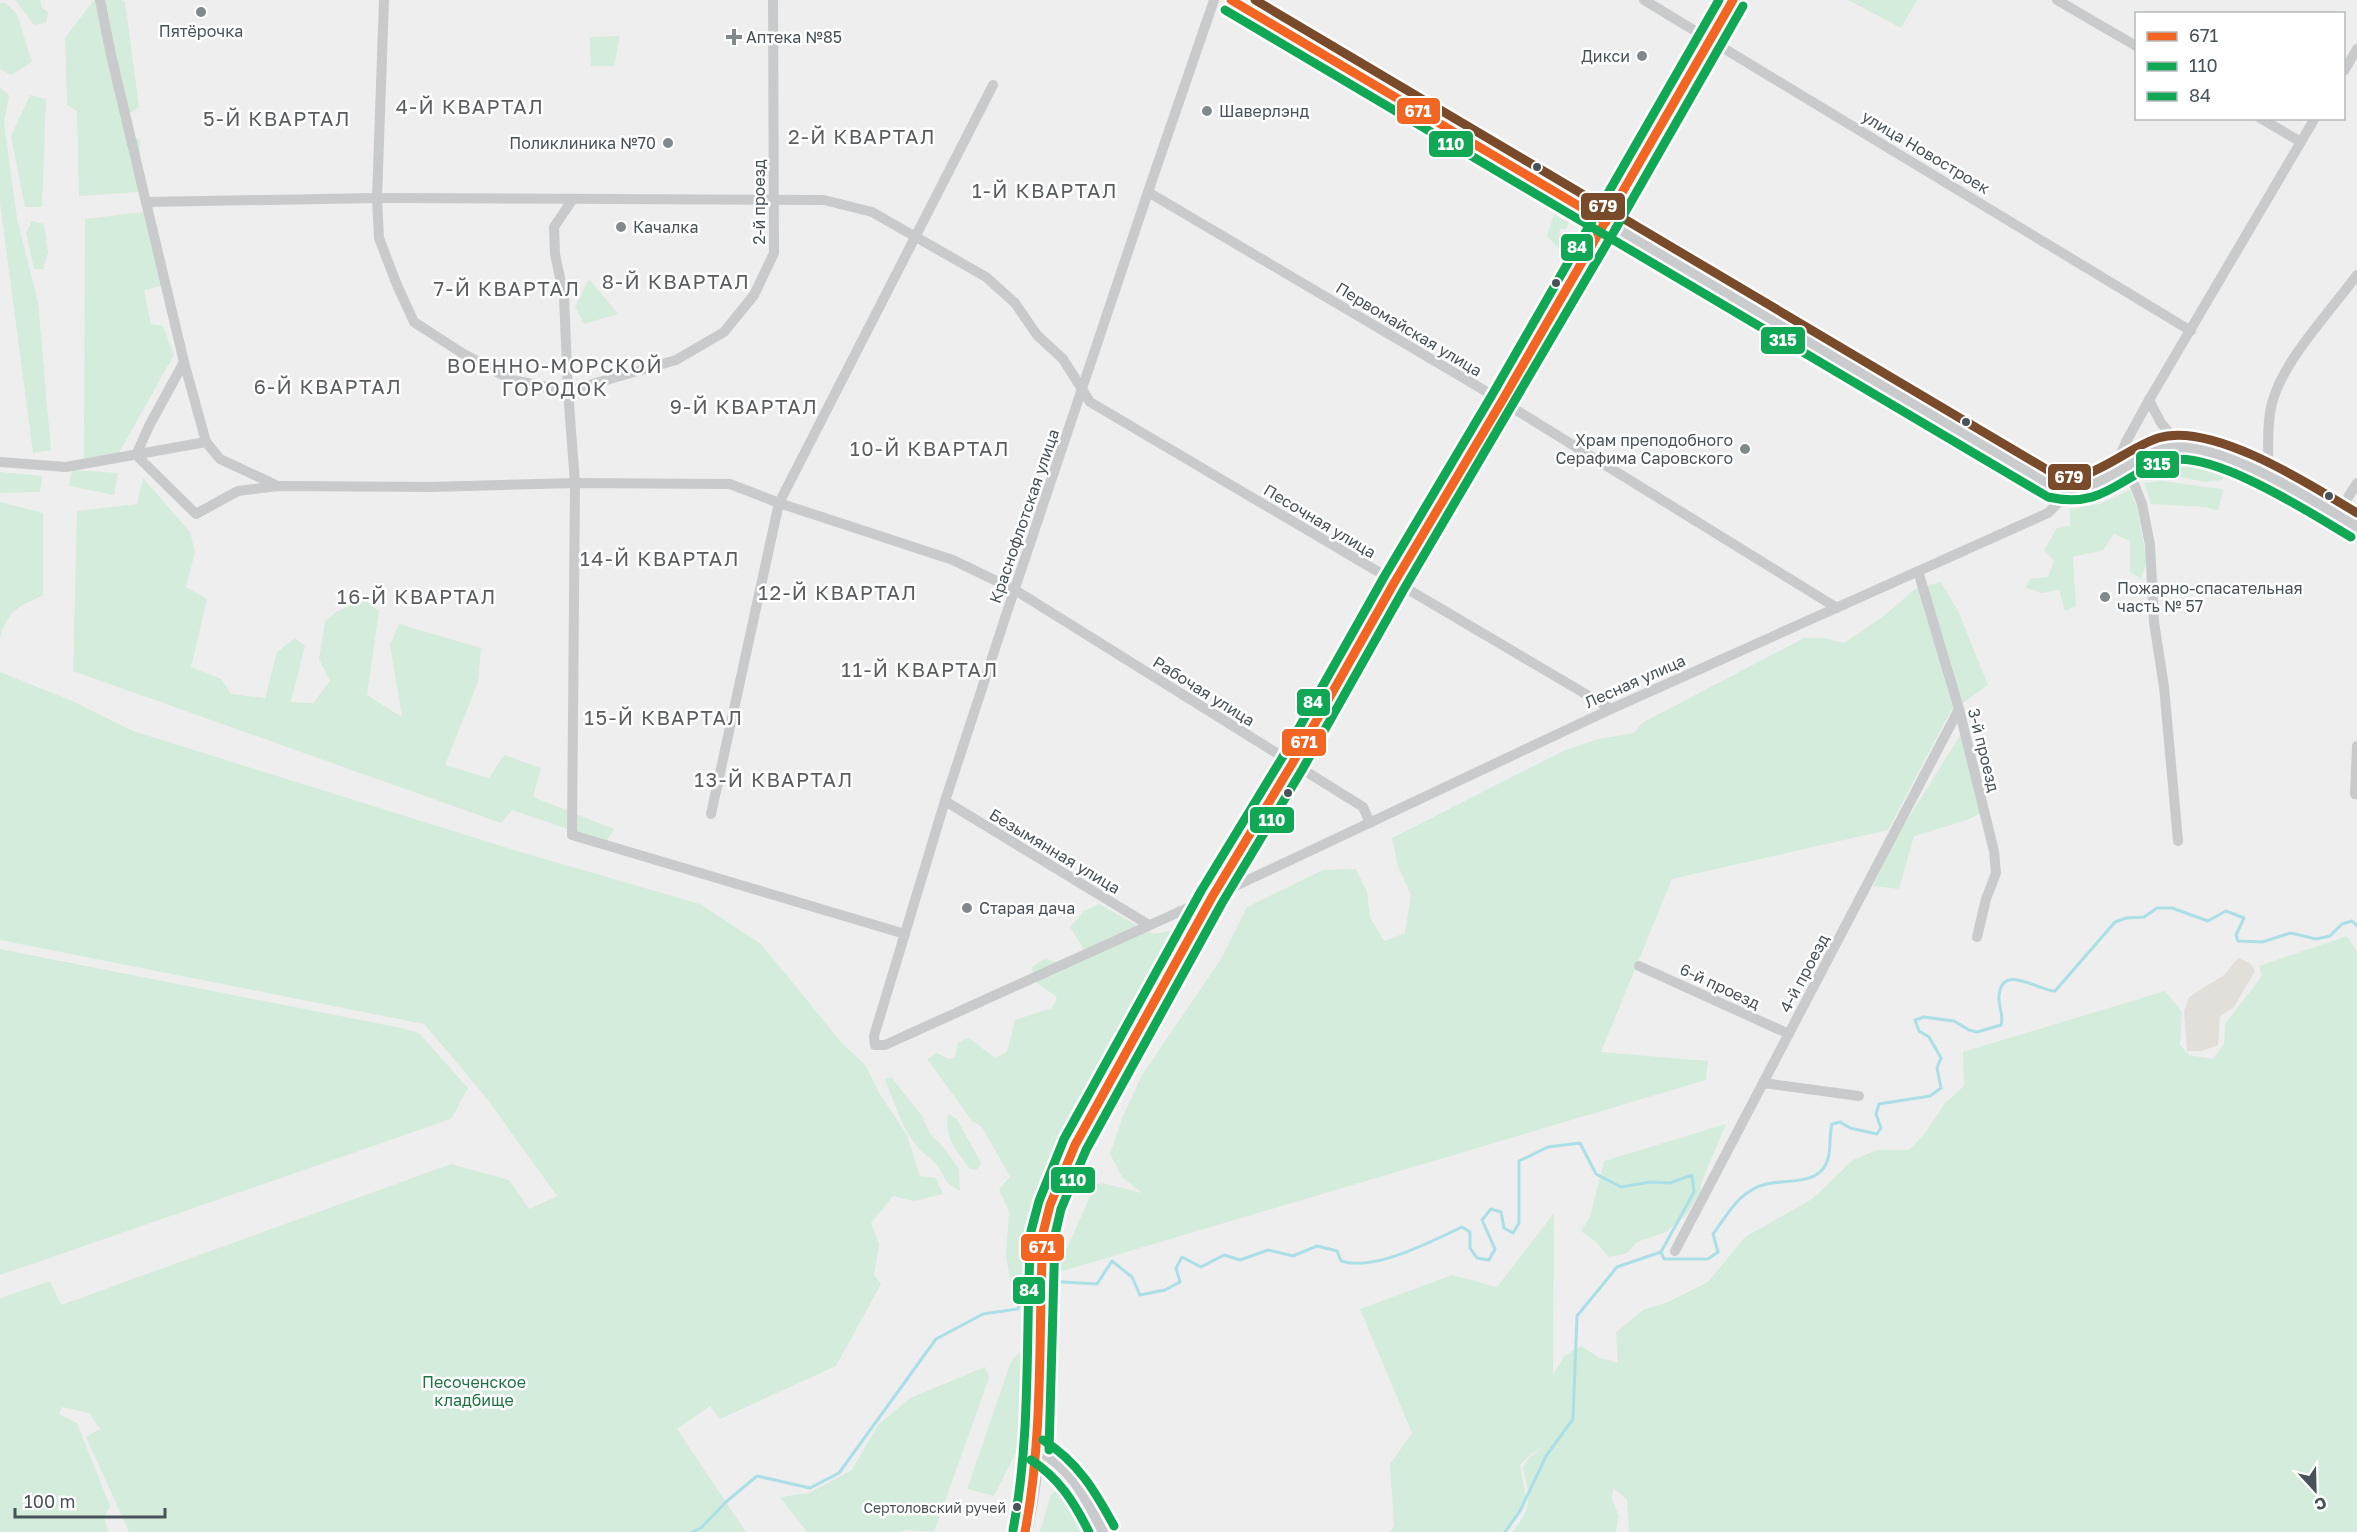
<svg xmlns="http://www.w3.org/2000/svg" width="2357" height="1532" font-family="'Golos Text',sans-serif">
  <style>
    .green { fill: #d4ecdb }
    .sand { fill: #e2dfda }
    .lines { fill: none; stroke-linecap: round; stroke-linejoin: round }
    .stream { stroke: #abdfe7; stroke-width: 3 }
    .minor { stroke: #c8cacc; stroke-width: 10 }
    .secondary { stroke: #c9cbcd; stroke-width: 14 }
    .bus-1-casing { stroke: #fff; stroke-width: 14 }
    .bus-2-casing { stroke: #fff; stroke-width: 14 }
    .bus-3-casing { stroke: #fff; stroke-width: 14 }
    .bus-4-casing { stroke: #fff; stroke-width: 14 }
    .bus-5-casing { stroke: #fff; stroke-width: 14 }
    .bus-1 { stroke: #f26522; stroke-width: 9 }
    .bus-2 { stroke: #10a855; stroke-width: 9 }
    .bus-3 { stroke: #10a855; stroke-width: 9 }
    .bus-4 { stroke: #7a4b2a; stroke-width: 9 }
    .bus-5 { stroke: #10a855; stroke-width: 9 }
    .poi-dot { fill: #82898d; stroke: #fff; stroke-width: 2 }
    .bus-dot { fill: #475259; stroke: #fff; stroke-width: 2 }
    .labels { text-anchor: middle; stroke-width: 5; stroke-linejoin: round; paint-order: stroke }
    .bus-label { font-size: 14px; fill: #475259; stroke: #fff; text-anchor: end }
    .poi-label { font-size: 16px; fill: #475259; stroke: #fff; text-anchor: start }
    .street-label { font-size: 16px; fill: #475259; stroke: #fff }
    .park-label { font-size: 16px; fill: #1e7442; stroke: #fff }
    .quarter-label { font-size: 20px; letter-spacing: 1.5px; fill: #5a5e61; stroke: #fff }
    .line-badge { stroke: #fff; stroke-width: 2 }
    .badge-label { font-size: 16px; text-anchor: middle; font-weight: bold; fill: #fff }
  </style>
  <rect width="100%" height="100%" fill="#efeeee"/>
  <g class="green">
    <polygon points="15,0 40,0 42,8 48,12 46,23 34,25"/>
    <polygon points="94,0 122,0 125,2 139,107 129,114 130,134 140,140 138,192 79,196 77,111 67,105 65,38"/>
    <polygon points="1848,0 1917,0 1901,28"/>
    <polygon points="0,3 6,3 17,14 32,62 11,75 0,69"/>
    <polygon points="620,36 614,66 591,66 590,37"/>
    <polygon points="0,88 9,95 4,123 17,218 38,302 51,450 33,453 0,203"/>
    <polygon points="30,95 46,99 42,207 25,207 11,136"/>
    <polygon points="143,212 161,286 144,290 151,324 163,326 174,355 117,456 84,458 85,219"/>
    <polygon points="1554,214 1569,223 1566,229 1560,229 1559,234 1564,236 1567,233 1574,237 1564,254 1547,236"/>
    <polygon points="32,221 44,224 48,253 43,269 34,269 26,233"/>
    <polygon points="589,279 618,314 584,324 575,307"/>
    <polygon points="2193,459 2221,469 2223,480 2205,482 2176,476 2142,476 2179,461"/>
    <polygon points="72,470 118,473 114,495 69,486"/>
    <polygon points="0,472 42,476 40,492 0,493"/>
    <polygon points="143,478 190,532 195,552 186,587 207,599 191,667 221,679 231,694 265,698 277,652 295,638 305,646 291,702 313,703 330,681 319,659 325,621 336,612 364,599 379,611 367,695 402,717 390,645 399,624 481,648 478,682 445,765 489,778 504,755 541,768 533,797 614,829 606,842 512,810 501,823 73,671 77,511 137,504"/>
    <polygon points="2161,481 2222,489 2223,491 2218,511 2206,507 2151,504 2144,483"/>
    <polygon points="2130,490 2137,508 2147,561 2141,579 2130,572 2130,541 2114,534 2103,550 2073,557 2076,606 2065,611 2059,590 2042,593 2026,588 2030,579 2048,577 2054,561 2044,550 2057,528 2070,526 2070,509 2100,504"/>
    <path d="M0,502L43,513V595C18,607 8,610 0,638Z"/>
    <polygon points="1941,582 1959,613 1988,685 1950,712 1888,830 1672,879 1601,1052 1708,1061 1706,1080 1056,1273 1095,1185 1102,1183 1142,1193 1122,1177 1110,1154 1123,1116 1142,1075 1221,959 1247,907 1323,870 1356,869 1367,892 1370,917 1384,941 1405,933 1411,895 1398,866 1392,838 1563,751 1598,739 1634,733 1642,723 1804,638 1824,638 1844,643 1885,615 1915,589"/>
    <polygon points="0,672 72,701 133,731 524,853 700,904 761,944 842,1043 866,1066 878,1091 907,1135 920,1176 936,1178 943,1194 914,1201 893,1196 871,1223 879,1244 874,1275 881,1284 836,1366 720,1419 710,1406 677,1429 746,1532 129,1532 86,1437 100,1429 89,1413 62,1407 59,1414 77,1423 110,1506 104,1517 109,1532 0,1532 0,1298 50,1281 61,1305 451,1164 509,1180 529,1209 557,1196 485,1096 424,1024 0,940"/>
    <polygon points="1964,729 1983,812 1967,820 1914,836 1899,889 1873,886 1896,838"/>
    <polygon points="1099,904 1153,934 1184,928 1082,1114 1040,1214 1028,1276 1020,1288 1012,1291 1006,1256 1009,1212 999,1189 1010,1177 982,1127 972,1121 927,1059 937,1053 949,1059 955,1057 958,1042 969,1038 995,1058 1007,1052 1015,1020 1052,1008 1057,997 1034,981 1032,967 1045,959 1069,965 1084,950 1070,927 1084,911"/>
    <path d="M2347,936L2357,952V1532H1629L1627,1499L1613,1488L1612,1499L1619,1516L1616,1532H1512C1533,1508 1530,1497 1523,1468L1528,1458L1544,1446L1531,1454L1520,1465L1526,1498L1508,1532H1389L1394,1526L1390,1464L1412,1433L1360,1309L1452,1275L1497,1287L1554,1213L1553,1375L1564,1356L1581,1346L1600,1358L1618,1363L1616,1332L1643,1310L1668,1302L1708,1282L1745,1237L1812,1199L1853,1160L1877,1150H1909L1925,1133L1945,1103L1964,1086L1963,1052L2165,991L2182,1012L2180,1045L2189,1055L2213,1059L2224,1044L2225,1024L2262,976L2259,966Z"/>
    <polygon points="0,949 401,1028 419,1033 468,1088 451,1119 0,1275"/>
    <path d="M891,1077L922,1116L930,1134L941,1144L959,1169L960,1191C942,1182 947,1178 936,1164C931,1158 924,1154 918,1148C902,1129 894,1102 885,1079Z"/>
    <path d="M948,1114L957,1119L981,1163L978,1169H970C956,1149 944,1139 948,1114Z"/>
    <polygon points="1726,1124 1701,1183 1700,1193 1687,1214 1666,1232 1637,1242 1627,1253 1609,1257 1596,1242 1581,1231 1590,1217 1604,1161"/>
    <polygon points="1022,1349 1023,1438 994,1496 967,1489 1011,1362"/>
    <polygon points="985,1367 989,1378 934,1532 904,1530 902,1532 807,1532 780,1497 809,1493 852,1470 878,1425 910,1398"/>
    <polygon points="1062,1488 1074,1497 1093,1532 1040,1532 1051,1494"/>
  </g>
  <polygon class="sand" points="2238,958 2250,963 2255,971 2234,1007 2220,1016 2218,1045 2201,1051 2187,1051 2184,1011 2189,997 2224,975"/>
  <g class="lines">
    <g class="stream">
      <path d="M1046,1281L1097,1284L1112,1261L1132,1277L1140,1295L1165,1290L1180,1282L1176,1268L1182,1257L1201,1267L1224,1255L1240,1260L1268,1250L1293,1256L1317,1246L1337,1251L1341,1261C1374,1272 1432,1241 1462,1227L1470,1232V1248L1477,1258L1489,1260L1495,1249L1482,1220L1491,1209L1501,1212L1504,1228L1513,1233L1519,1223V1161L1548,1147L1580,1143L1596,1174L1621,1187L1650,1182L1670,1183L1692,1175L1694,1192L1661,1252L1664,1259H1708L1718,1252L1713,1234C1728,1214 1739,1191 1766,1184C1783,1180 1811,1184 1823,1169C1833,1156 1828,1139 1832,1124L1840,1122L1850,1128L1877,1134L1881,1128L1876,1114L1879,1104L1930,1096L1941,1088L1937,1068L1941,1058L1929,1037L1919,1031L1915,1020L1924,1017L1954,1021L1969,1030L1977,1032L2001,1025C2004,1014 1998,1007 1999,996C2002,962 2038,991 2055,991L2115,922L2126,918L2144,917L2157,908H2172L2208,921L2226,911L2244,918L2236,935L2238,941L2262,942L2291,933L2316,939L2330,936L2342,924L2352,921L2357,926"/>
      <polyline points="692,1532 701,1528 727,1501 757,1476 810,1488 839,1473 936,1339 983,1314 1018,1309 1026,1288 1037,1284"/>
      <polyline points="1505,1532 1520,1511 1546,1456 1573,1419 1577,1316 1617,1267 1661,1252"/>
    </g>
    <g class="minor">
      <polyline points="100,0 111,55 184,362 206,442 220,459 278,486"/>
      <polyline points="384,0 377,198 379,238 397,285 414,322 462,353 512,380 568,391 676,360 724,332 754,295 774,253 773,0"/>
      <polyline points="1214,0 1148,192 1007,612 945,801 874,1036 875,1045 885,1045 1212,897 1611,709 2048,513 2057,504 2064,489"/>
      <polyline points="1644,0 2191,331"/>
      <polyline points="2057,0 2136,46"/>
      <polyline points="2344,71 2357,49"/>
      <polyline points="2260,118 2301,142"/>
      <polyline points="1148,192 1477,386 1837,608"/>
      <polyline points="573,199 554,227 555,254 564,297 568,391 575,483 572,835 905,934"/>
      <polyline points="146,202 377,198 824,200 872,212 986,277 1015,303 1037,335 1063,359 1090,402 1611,709"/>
      <polyline points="2149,400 2161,423 2181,446"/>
      <polyline points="136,455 196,514 238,491 278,486 431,487 575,483 730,484 779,503 953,560 1015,590 1363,807 1370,823"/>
      <polyline points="136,455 149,426 184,362"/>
      <polyline points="0,462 66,467 206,442"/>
      <polyline points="2128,468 2142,504 2150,545 2154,622 2164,687 2178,841"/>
      <polyline points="2110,478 2126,442 2149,400 2315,118"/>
      <path d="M2268,478C2269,454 2266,426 2272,403C2284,359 2330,312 2357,275"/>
      <polyline points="2337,515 2357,483"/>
      <polyline points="1918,571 1959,709 1994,851 1996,873 1986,899 1977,937"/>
      <polyline points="2357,746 2355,794 2357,794"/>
      <polyline points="945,801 1149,925"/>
      <polyline points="711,814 779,503 993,85"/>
      <polyline points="1639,966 1789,1034"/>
      <polyline points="1763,1083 1859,1096"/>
      <polyline points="1675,1251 1959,709"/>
      <path d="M1037,1450C1074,1471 1084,1496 1103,1532"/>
    </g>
    <g class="secondary">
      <path d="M1231,0L2052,486C2102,502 2133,450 2179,446C2217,443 2323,506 2357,527"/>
      <path d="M1025,1532C1048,1435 1036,1332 1043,1233L1050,1205L1075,1145L1212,897L1292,764L1394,583L1502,401L1733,0"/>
    </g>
    <defs>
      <g id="bus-1">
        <polyline points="1231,0 1606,222"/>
        <path d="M1025,1532C1044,1433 1038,1333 1043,1233L1050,1205L1075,1145L1212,897L1292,764L1394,583L1502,401L1733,0"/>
      </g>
      <g id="bus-2">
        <polyline points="1225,10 1600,232"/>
        <polyline points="1049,1450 1055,1235 1061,1209 1086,1150 1222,903 1302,770 1404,589 1616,228"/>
        <path d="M1031,1460C1059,1478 1074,1502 1089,1532"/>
      </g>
      <g id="bus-3">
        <path d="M1043,1440C1078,1462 1095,1491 1114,1526"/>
        <path d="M1013,1530C1032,1431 1025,1331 1031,1231L1039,1201L1064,1139L1201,891L1282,758L1384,577L1492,395L1719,0"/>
      </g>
      <path id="bus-4" d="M1255,0L2056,475L2070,477L2084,475C2110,466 2132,447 2158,438C2212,421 2311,485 2357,513"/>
      <g id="bus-5">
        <polyline points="1616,228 1743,6"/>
        <path d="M1600,232L2048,497C2106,510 2120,474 2167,461C2211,448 2312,514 2351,537"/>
      </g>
    </defs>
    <use href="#bus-1" class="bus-1-casing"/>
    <use href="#bus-2" class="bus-2-casing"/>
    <use href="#bus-3" class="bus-3-casing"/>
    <use href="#bus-4" class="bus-4-casing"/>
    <use href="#bus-5" class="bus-5-casing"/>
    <use href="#bus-1" class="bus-1"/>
    <use href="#bus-2" class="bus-2"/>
    <use href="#bus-3" class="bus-3"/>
    <use href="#bus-4" class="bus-4"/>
    <use href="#bus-5" class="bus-5"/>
  </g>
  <g class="poi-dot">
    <circle cx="201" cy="12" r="6"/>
    <path d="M731 28h6v6h6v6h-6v6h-6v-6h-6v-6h6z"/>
    <circle cx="1642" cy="56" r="6"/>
    <circle cx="1207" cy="111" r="6"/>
    <circle cx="668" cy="143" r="6"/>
    <circle cx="621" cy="227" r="6"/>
    <circle cx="1745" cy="449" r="6"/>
    <circle cx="2105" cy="597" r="6"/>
    <circle cx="967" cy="908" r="6"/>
  </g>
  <g class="bus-dot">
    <circle cx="1537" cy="167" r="5"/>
    <circle cx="1556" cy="283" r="5"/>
    <circle cx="1966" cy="422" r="5"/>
    <circle cx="2329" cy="496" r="5"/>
    <circle cx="1288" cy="793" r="5"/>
    <circle cx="1017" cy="1507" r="5"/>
  </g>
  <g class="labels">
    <g class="bus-label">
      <text x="1006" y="1513">Сертоловский ручей</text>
    </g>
    <g class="poi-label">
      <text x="201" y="37" text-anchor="middle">Пятёрочка</text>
      <text x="746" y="43">Аптека №85</text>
      <text x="1630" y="62" text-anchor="end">Дикси</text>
      <text x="1219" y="117">Шаверлэнд</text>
      <text x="656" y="149" text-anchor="end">Поликлиника №70</text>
      <text x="633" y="233">Качалка</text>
      <text x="1733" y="446" text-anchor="end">Храм преподобного<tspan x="1733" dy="18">Серафима Саровского</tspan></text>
      <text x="2117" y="594">Пожарно-спасательная<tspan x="2117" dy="18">часть № 57</tspan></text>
      <text x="979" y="914">Старая дача</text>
    </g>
    <g class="street-label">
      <text transform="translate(1926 152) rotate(31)" y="6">улица Новостроек</text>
      <text transform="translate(759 202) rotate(-90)" y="6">2-й проезд</text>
      <text transform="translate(1409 329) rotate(31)" y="6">Первомайская улица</text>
      <text transform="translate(1024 516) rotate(-71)" y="6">Краснофлотская улица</text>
      <text transform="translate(1320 521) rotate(31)" y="6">Песочная улица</text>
      <text transform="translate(1635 681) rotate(-24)" y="6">Лесная улица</text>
      <text transform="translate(1204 691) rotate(32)" y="6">Рабочая улица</text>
      <text transform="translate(1984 750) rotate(76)" y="6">3-й проезд</text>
      <text transform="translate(1055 851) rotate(31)" y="6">Безымянная улица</text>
      <text transform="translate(1804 973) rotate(-62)" y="6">4-й проезд</text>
      <text transform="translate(1720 986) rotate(25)" y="6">6-й проезд</text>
    </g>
    <g class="park-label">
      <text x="474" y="1388">Песоченское<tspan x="474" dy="18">кладбище</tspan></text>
    </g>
    <g class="quarter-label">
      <text x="470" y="114">4-Й КВАРТАЛ</text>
      <text x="277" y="126">5-Й КВАРТАЛ</text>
      <text x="862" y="144">2-Й КВАРТАЛ</text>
      <text x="1045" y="198">1-Й КВАРТАЛ</text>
      <text x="676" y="289">8-Й КВАРТАЛ</text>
      <text x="507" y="296">7-Й КВАРТАЛ</text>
      <text x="555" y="373">ВОЕННО-МОРСКОЙ<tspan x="555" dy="23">ГОРОДОК</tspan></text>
      <text x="328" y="394">6-Й КВАРТАЛ</text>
      <text x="744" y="414">9-Й КВАРТАЛ</text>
      <text x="930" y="456">10-Й КВАРТАЛ</text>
      <text x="660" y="566">14-Й КВАРТАЛ</text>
      <text x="838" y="600">12-Й КВАРТАЛ</text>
      <text x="417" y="604">16-Й КВАРТАЛ</text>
      <text x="920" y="677">11-Й КВАРТАЛ</text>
      <text x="664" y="725">15-Й КВАРТАЛ</text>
      <text x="774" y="787">13-Й КВАРТАЛ</text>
    </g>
  </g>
  <g class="line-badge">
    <rect x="1396" y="97" width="45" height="28" rx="6" fill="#f26522"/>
    <rect x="1428" y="130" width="46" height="28" rx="6" fill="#10a855"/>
    <rect x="1580" y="192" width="46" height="29" rx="6" fill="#7a4b2a"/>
    <rect x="1560" y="233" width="34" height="29" rx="6" fill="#10a855"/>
    <rect x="1760" y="326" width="46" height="29" rx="6" fill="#10a855"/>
    <rect x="2135" y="450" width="45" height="29" rx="6" fill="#10a855"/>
    <rect x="2047" y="463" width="45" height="28" rx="6" fill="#7a4b2a"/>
    <rect x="1296" y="688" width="35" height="29" rx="6" fill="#10a855"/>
    <rect x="1281" y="728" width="46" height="29" rx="6" fill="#f26522"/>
    <rect x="1249" y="806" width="46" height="28" rx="6" fill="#10a855"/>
    <rect x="1050" y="1166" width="46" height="28" rx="6" fill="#10a855"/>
    <rect x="1020" y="1233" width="45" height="29" rx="6" fill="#f26522"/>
    <rect x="1012" y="1276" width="34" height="29" rx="6" fill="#10a855"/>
  </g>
  <g class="badge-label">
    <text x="1418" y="117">671</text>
    <text x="1451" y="150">110</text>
    <text x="1603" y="212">679</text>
    <text x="1577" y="253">84</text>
    <text x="1783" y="346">315</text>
    <text x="2157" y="470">315</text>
    <text x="2069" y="483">679</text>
    <text x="1313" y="708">84</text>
    <text x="1304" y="748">671</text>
    <text x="1272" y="826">110</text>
    <text x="1073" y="1186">110</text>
    <text x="1042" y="1253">671</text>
    <text x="1029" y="1296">84</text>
  </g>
  <rect x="2135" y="12" width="210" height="108" fill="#ffffff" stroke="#b5babd" stroke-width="1.5"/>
  <rect x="2147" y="32" width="30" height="9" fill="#f26522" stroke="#b5babd" stroke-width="1.5"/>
  <text x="2189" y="42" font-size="18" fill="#475259">671</text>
  <rect x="2147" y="62" width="30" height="9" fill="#10a855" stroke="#b5babd" stroke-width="1.5"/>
  <text x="2189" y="72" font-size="18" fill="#475259">110</text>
  <rect x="2147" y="92" width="30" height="9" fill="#10a855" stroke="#b5babd" stroke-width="1.5"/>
  <text x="2189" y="102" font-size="18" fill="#475259">84</text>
  <g transform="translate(2315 1490) rotate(158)" stroke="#ffffff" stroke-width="4.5" paint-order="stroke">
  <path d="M0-4.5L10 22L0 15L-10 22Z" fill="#475259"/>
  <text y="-9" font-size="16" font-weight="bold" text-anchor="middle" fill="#475259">С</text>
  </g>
  <path d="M15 1508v9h150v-9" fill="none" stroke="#475259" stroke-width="3"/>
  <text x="24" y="1508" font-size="18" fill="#475259" stroke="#ffffff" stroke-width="4.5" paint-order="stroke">100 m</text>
</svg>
